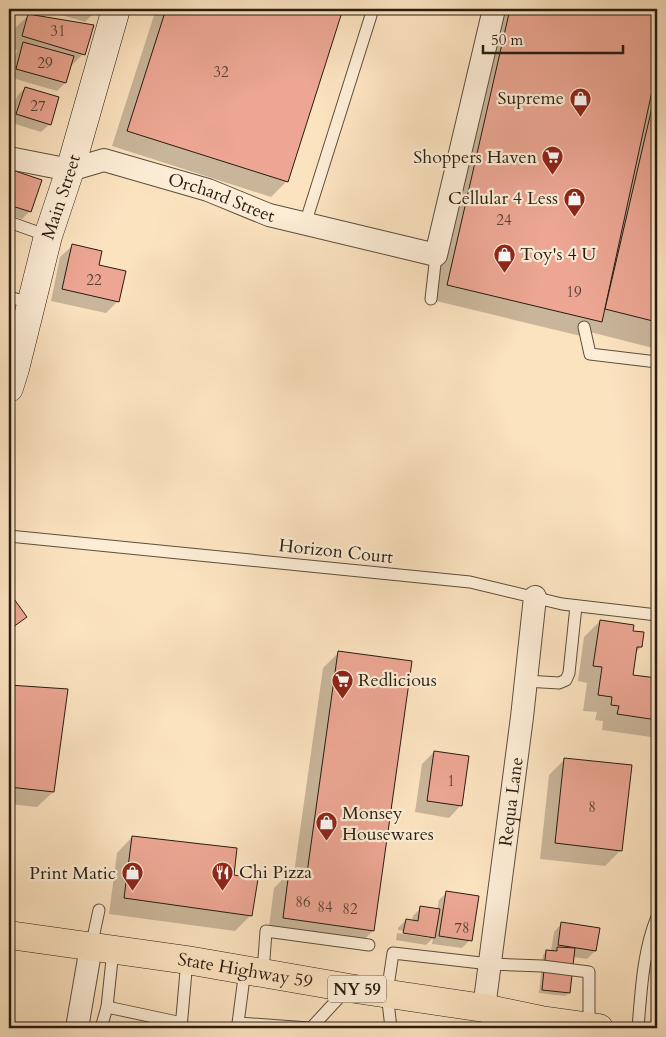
<svg xmlns="http://www.w3.org/2000/svg" width="666" height="1037" font-family="Cardo,serif">
  <style>
    .shadow { fill: #0003 }
    .building { fill: #eca693; stroke: #271d11 }
    .lines { fill: none; stroke-linecap: round; stroke-linejoin: round }
    .lane-casing { stroke: #5c4e3d; stroke-width: 13 }
    .street-casing { stroke: #5c4e3d; stroke-width: 24 }
    .secondary-casing { stroke: #271d11; stroke-width: 29 }
    .primary-casing { stroke: #271d11; stroke-width: 29 }
    .lane { stroke: #fdedd6; stroke-width: 11 }
    .street { stroke: #fdedd6; stroke-width: 22 }
    .secondary { stroke: #fdedd6; stroke-width: 28 }
    .primary { stroke: #fce3c0; stroke-width: 28 }
    .labels { text-anchor: middle; stroke-width: 4.5; stroke-linejoin: round; paint-order: stroke }
    .number-label { font-size: 15px; fill: #583f32 }
    .shield { fill: #fdedd6; stroke: #675b4c; stroke-width: 1 }
    .shield-label { font-size: 16px; font-weight: bold; fill: #271d11 }
    .poi-label { font-size: 18px; fill: #271d11; stroke: #fdedd6; text-anchor: end }
    .street-label { font-size: 18px; fill: #271d11; stroke: #fdedd6 }
  </style>
  <rect width="100%" height="100%" fill="#fce3c0"/>
  <filter id="stains"><feTurbulence type="fractalNoise" baseFrequency=".004" numOctaves="4"/><feColorMatrix values="0 0 0 0 .2 0 0 0 0 .09 0 0 0 0 .02 0 0 0 .5 -.17"/></filter>
  <radialGradient id="worn" r=".72"><stop offset=".6" stop-color="#630" stop-opacity="0"/><stop offset="1" stop-color="#630" stop-opacity=".3"/></radialGradient>
  <g class="shadow">
    <polygon points="41,9 98,9 85,22"/>
    <polygon points="156,9 342,9 287,181 271,197 112,146"/>
    <polygon points="498,9 657,9 657,349 590,332 585,337 432,300"/>
    <polygon points="29,15 83,54 71,66 70,66 65,83 57,91 9,77 17,50 11,48 16,27"/>
    <polygon points="25,88 50,124 41,132 9,122 17,96"/>
    <polygon points="15,173 30,211 22,219 9,215 9,179"/>
    <polygon points="73,245 118,301 106,313 51,301 60,257"/>
    <polygon points="9,594 25,617 9,631"/>
    <polygon points="600,621 632,632 641,647 635,653 632,676 657,680 657,732 655,732 651,737 602,730 603,721 595,720 597,712 583,711 587,683 578,681 584,637"/>
    <polygon points="339,652 373,931 357,946 268,934 274,888 290,872 294,873 323,668"/>
    <polygon points="9,686 67,690 53,792 37,807 9,804"/>
    <polygon points="434,752 461,805 449,818 415,812 422,764"/>
    <polygon points="565,759 621,850 605,866 540,859 549,775"/>
    <polygon points="132,837 233,876 251,915 235,931 109,914 117,853"/>
    <polygon points="447,892 470,940 462,948 432,944 433,938 426,945 396,940 397,933 429,938 429,935 398,930 398,928 406,920 412,921 413,916 421,908 437,910 439,900"/>
    <polygon points="562,923 595,951 587,959 573,957 569,993 565,996 539,993 543,955 547,951 551,951 554,932"/>
    <polygon points="657,927 657,951 650,949"/>
    <polygon points="120,1024 151,1028 116,1028"/>
  </g>
  <g class="building">
    <polygon points="166,9 343,9 288,182 127,131"/>
    <polygon points="510,9 657,9 657,68 602,322 447,285"/>
    <polygon points="28,14 94,25 85,55 22,36"/>
    <polygon points="23,42 74,56 66,83 16,69"/>
    <polygon points="657,86 657,322 605,309"/>
    <polygon points="25,87 59,97 51,125 16,114"/>
    <polygon points="15,171 42,180 31,212 9,205 9,190"/>
    <polygon points="72,244 102,251 99,265 126,271 119,302 62,289"/>
    <polygon points="9,261 14,263 9,279"/>
    <polygon points="9,592 27,617 9,630"/>
    <polygon points="600,620 634,625 633,631 644,632 642,647 637,647 633,675 657,678 657,720 617,714 619,706 611,705 612,697 598,695 602,667 593,666"/>
    <polygon points="338,651 412,661 374,931 283,918 289,871 307,873"/>
    <polygon points="9,685 68,689 54,792 9,787"/>
    <polygon points="434,751 469,756 462,806 427,801"/>
    <polygon points="564,758 632,765 622,851 555,843"/>
    <polygon points="132,836 237,848 234,875 258,879 252,916 124,898"/>
    <polygon points="446,891 479,896 472,941 439,936"/>
    <polygon points="420,906 440,909 435,938 403,933 406,919 418,921"/>
    <polygon points="561,922 600,928 596,951 558,945"/>
    <polygon points="557,947 575,948 570,993 542,990 546,950 557,951"/>
    <polygon points="119,1023 161,1028 119,1028"/>
  </g>
  <g class="lines">
    <defs>
      <g id="lane">
        <polyline points="9,222 48,236"/>
        <polyline points="305,224 373,9"/>
        <polyline points="9,297 30,303"/>
        <polyline points="431,299 436,255"/>
        <polyline points="584,327 590,354 657,362"/>
        <polyline points="9,536 470,582 562,604 657,615"/>
        <polyline points="526,681 559,683 566,680 569,673 576,606"/>
        <polyline points="91,947 99,910"/>
        <polyline points="245,970 238,1023 309,1028"/>
        <polyline points="263,973 266,931 369,945"/>
        <polyline points="107,1007 182,1023"/>
        <polyline points="101,1028 107,1007 113,950"/>
        <polyline points="181,1028 187,960"/>
        <polyline points="311,1028 347,989"/>
        <polyline points="391,1028 387,993 393,953 490,964 542,966 589,972 589,1026"/>
        <path d="M638,1028C641,992 643,950 657,917"/>
      </g>
      <g id="street">
        <path id="s1" d="M9,158L70,170L104,160L208,190L269,215L436,255L494,9"/>
        <path id="s2" d="M484,1008L522,717L535,597"/>
        <polyline points="77,1028 91,947"/>
      </g>
      <g id="secondary">
        <path id="s3" d="M9,388L15,369L48,236L70,170L116,9"/>
      </g>
      <g id="primary">
        <path id="s4" d="M9,935L187,960L349,988L484,1008L541,1020L599,1028"/>
      </g>
    </defs>
    <use href="#lane" class="lane-casing"/>
    <use href="#street" class="street-casing"/>
    <use href="#secondary" class="secondary-casing"/>
    <use href="#primary" class="primary-casing"/>
    <use href="#lane" class="lane"/>
    <use href="#street" class="street"/>
    <use href="#secondary" class="secondary"/>
    <use href="#primary" class="primary"/>
  </g>
  <defs>
    <symbol id="shop-pin" viewBox="-11 -11 22 30"><path d="M0 17L-7.5 6A9.5 9.5 0 1 1 7.5 6Z" fill="#8f2418" stroke="#fdedd6"/><path d="M-5-2.5h2.3a2.7 3.5 0 0 1 5.4 0H5L5.5 6h-11ZM-1.5-2.5h3a1.5 2.3 0 0 0-3 0Z" fill="#fff"/></symbol>
    <symbol id="supermarket-pin" viewBox="-11 -11 22 30"><path d="M0 17L-7.5 6A9.5 9.5 0 1 1 7.5 6Z" fill="#8f2418" stroke="#fdedd6"/><path d="M-6-5.5h2.5l.6 2H6L4.5 2H-2.5L-4.4-4H-6ZM-1.5 3.2a1.3 1.3 0 1 0 .1 0ZM3 3.2a1.3 1.3 0 1 0 .1 0Z" fill="#fff"/></symbol>
    <symbol id="restaurant-pin" viewBox="-11 -11 22 30"><path d="M0 17L-7.5 6A9.5 9.5 0 1 1 7.5 6Z" fill="#8f2418" stroke="#fdedd6"/><path d="M-5-6h1v4h1v-4h1v4h1v-4h1v5L-1.5 .5V6h-2V.5L-5-1ZM5-6V6H3V1.5H1.5Q1.5-4 5-6Z" fill="#fff"/></symbol>
  </defs>
  <g fill-rule="evenodd">
    <use href="#shop-pin" x="568" y="86" width="25" height="34"/>
    <use href="#supermarket-pin" x="540" y="144" width="25" height="34"/>
    <use href="#shop-pin" x="562" y="186" width="25" height="34"/>
    <use href="#shop-pin" x="492" y="242" width="25" height="34"/>
    <use href="#supermarket-pin" x="330" y="668" width="25" height="34"/>
    <use href="#shop-pin" x="314" y="810" width="25" height="34"/>
    <use href="#restaurant-pin" x="210" y="860" width="25" height="34"/>
    <use href="#shop-pin" x="120" y="860" width="25" height="34"/>
  </g>
  <g class="labels">
    <g class="number-label">
      <text x="58" y="36">31</text>
      <text x="45" y="68">29</text>
      <text x="221" y="77">32</text>
      <text x="38" y="111">27</text>
      <text x="504" y="225">24</text>
      <text x="94" y="285">22</text>
      <text x="574" y="297">19</text>
      <text x="451" y="786">1</text>
      <text x="592" y="812">8</text>
      <text x="303" y="907">86</text>
      <text x="325" y="912">84</text>
      <text x="350" y="914">82</text>
      <text x="462" y="933">78</text>
    </g>
    <rect class="shield" x="328" y="975.5" width="58" height="27" rx="4"/>
    <g class="shield-label">
      <text x="357" y="995">NY 59</text>
    </g>
    <g class="poi-label">
      <text x="564" y="104">Supreme</text>
      <text x="537" y="163">Shoppers Haven</text>
      <text x="558" y="204">Cellular 4 Less</text>
      <text x="520" y="260" text-anchor="start">Toy's 4 U</text>
      <text x="358" y="686" text-anchor="start">Redlicious</text>
      <text x="342" y="819" text-anchor="start">Monsey<tspan x="342" dy="21">Housewares</tspan></text>
      <text x="239" y="878" text-anchor="start">Chi Pizza</text>
      <text x="116" y="879">Print Matic</text>
    </g>
    <g class="street-label">
      <text dy="6" stroke="none"><textPath href="#s1" startOffset="221">Orchard Street</textPath></text>
      <text dy="6" stroke="none"><textPath href="#s3" startOffset="198">Main Street</textPath></text>
      <text transform="translate(336 551) rotate(6)" y="6">Horizon Court</text>
      <text dy="6" stroke="none"><textPath href="#s2" startOffset="208">Requa Lane</textPath></text>
      <text dy="6" stroke="none"><textPath href="#s4" startOffset="239">State Highway 59</textPath></text>
    </g>
  </g>
  <rect width="666" height="1037" fill="none" stroke="#fce3c0" stroke-width="30"/>
  <rect x="10" y="10" width="646" height="1017" fill="none" stroke="#271d11" stroke-width="2.5"/>
  <rect x="15" y="15" width="636" height="1007" fill="none" stroke="#271d11"/>
  <path d="M483 45v8h140v-8" fill="none" stroke="#271d11" stroke-width="2.5"/>
  <text x="491" y="45" font-size="15" fill="#271d11" stroke="#fdedd6" stroke-width="4" paint-order="stroke">50 m</text>
  <rect width="100%" height="100%" filter="url(#stains)"/>
  <rect width="100%" height="100%" fill="url(#worn)"/>
</svg>
